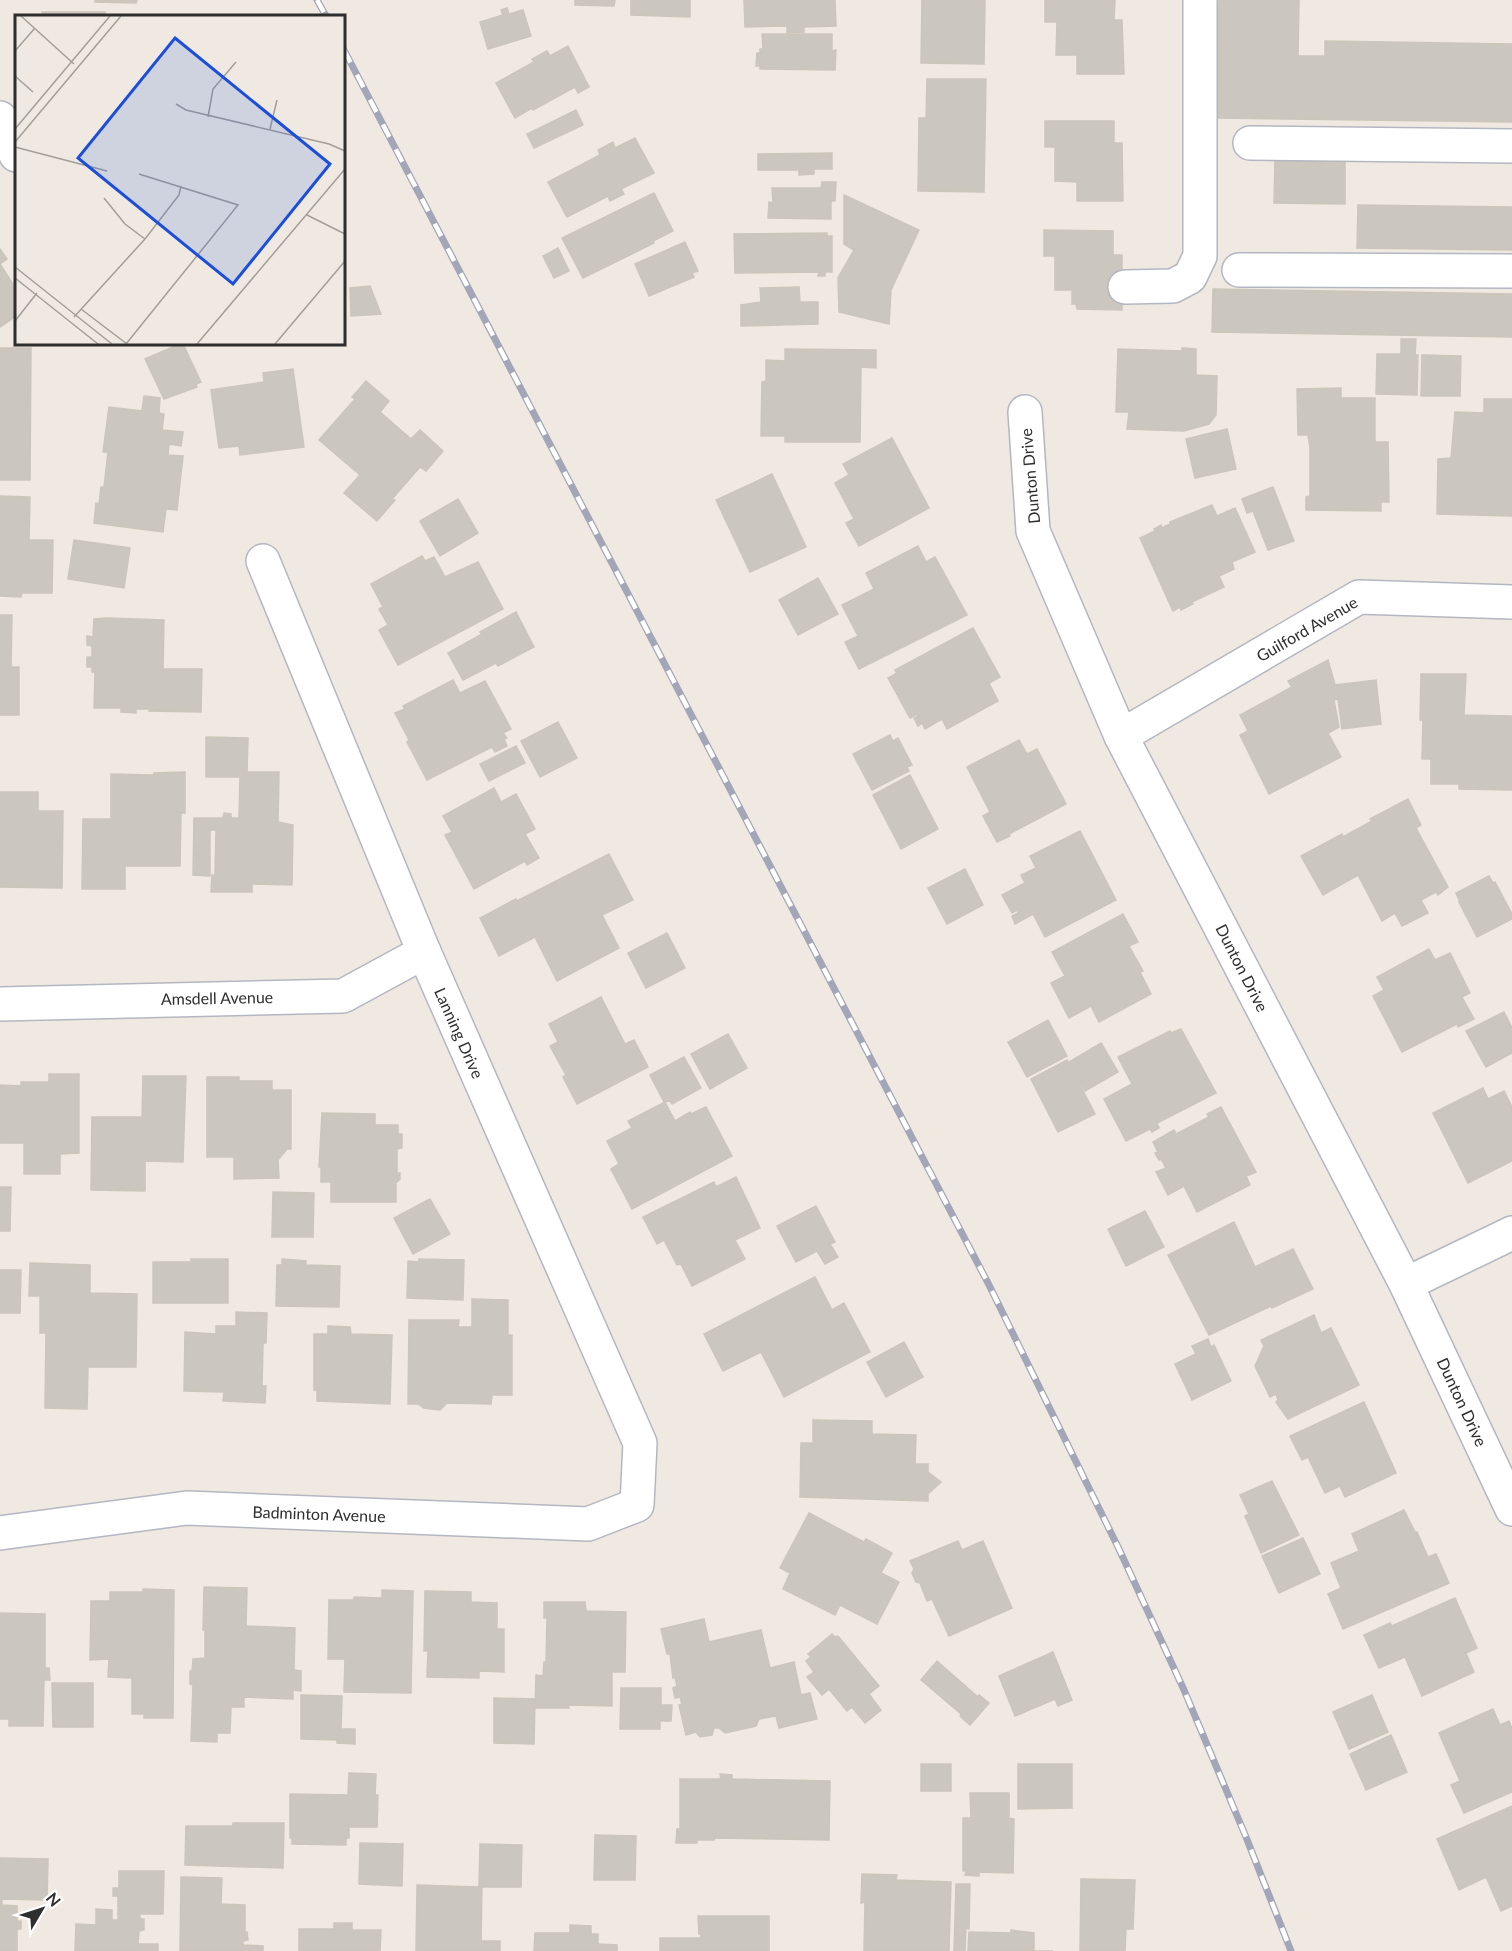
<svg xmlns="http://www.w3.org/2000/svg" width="1512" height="1951" font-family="Lato,sans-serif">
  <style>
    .building { fill: #cbc7bf; stroke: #cbc5ba; stroke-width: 1.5 }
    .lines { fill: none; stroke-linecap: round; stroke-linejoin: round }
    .minor-casing { stroke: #b4b7c1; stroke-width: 36 }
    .minor { stroke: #fff; stroke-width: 33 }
    .rail-casing { stroke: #a3a6b8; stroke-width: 7 }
    .rail { stroke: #fff; stroke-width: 4.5; stroke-dasharray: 14; stroke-linecap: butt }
    .labels { text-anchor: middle; stroke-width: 5; stroke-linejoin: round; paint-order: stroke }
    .street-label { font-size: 16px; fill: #2e2e2e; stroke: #fff }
    .inset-road { fill: none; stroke: #a29e99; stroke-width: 1.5 }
    .view { fill: #1d4ed8; fill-opacity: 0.15; stroke: #1d4ed8; stroke-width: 3 }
    .inset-edge { fill: none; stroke: #2e2e2e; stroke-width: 3 }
  </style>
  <rect width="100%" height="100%" fill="#efe9e1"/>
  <g class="building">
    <polygon points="95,0 137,0 136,3 95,2"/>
    <polygon points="575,0 615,0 614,6 575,5"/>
    <polygon points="631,0 690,0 690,17 631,15"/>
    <polygon points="744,0 835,0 836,26 804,27 804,32 787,33 787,26 745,27"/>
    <polygon points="922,0 985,0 984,64 921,63"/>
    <polygon points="1045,0 1115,0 1114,20 1122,20 1124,74 1077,74 1077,55 1056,55 1057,22 1045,22"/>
    <polygon points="1219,0 1299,0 1298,56 1325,56 1325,41 1512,44 1512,122 1217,118"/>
    <polygon points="507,8 509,14 523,10 531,36 488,49 480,22 503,15 501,10"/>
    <rect x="42" y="12" width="63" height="4"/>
    <polygon points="762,34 832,34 832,51 836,50 835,70 760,69 760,66 756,66 757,53 760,53 760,49 763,49"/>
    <polygon points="568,46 589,87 578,93 575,87 533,110 532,108 515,118 496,83 534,62 532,59 547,51 550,56"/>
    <polygon points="927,79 986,79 984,192 918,191 919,118 926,118"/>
    <polygon points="576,110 583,125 534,148 527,134"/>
    <polygon points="1045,121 1114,121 1114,143 1122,143 1123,201 1077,201 1077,182 1055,181 1055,147 1045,147"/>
    <polygon points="635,138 654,173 621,189 624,194 610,201 608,196 567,217 548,182 600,155 598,150 613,142 615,148"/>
    <polygon points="832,153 832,169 814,169 814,174 799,175 799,170 758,170 758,154"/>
    <polygon points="1275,161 1345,161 1345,204 1274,203"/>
    <polygon points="822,182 836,182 835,201 831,201 831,219 768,218 769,202 773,203 772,188 821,188"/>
    <polygon points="654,193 673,231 653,241 654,243 583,278 562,238"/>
    <polygon points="844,195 919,230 891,290 889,324 839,312 838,278 854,250 844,244"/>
    <polygon points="1358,205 1512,207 1512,250 1357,248"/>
    <polygon points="1044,230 1113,231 1113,255 1122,255 1122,310 1077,309 1076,304 1072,304 1072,292 1077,290 1055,290 1055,256 1044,256"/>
    <polygon points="827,233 827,236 832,236 832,272 825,272 825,276 818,276 819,272 735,273 734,234"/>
    <polygon points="685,242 698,271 692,273 694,277 649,296 635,264"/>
    <polygon points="558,248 569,271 554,278 543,256"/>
    <polygon points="0,249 7,259 0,264 16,289 16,316 0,327"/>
    <polygon points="370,286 381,314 351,316 350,288"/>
    <polygon points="799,287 800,302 818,302 818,324 741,326 741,305 761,302 760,288"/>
    <polygon points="1213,289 1512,294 1512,337 1212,332"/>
    <polygon points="1401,339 1416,339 1415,355 1418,355 1417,395 1376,394 1377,354 1401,354"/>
    <polygon points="180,344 183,344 201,382 196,384 197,387 164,399 145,359"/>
    <polygon points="0,348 31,348 30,480 0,480"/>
    <polygon points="1182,348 1196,349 1196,375 1217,376 1216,415 1209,424 1184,431 1127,429 1129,412 1116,412 1118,349 1182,351"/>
    <polygon points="785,349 876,350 876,368 861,367 860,442 785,442 785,436 761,436 762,382 766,381 766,360 785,361"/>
    <polygon points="1422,355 1461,356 1460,396 1421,396"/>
    <polygon points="293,369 304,447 240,455 239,446 219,448 211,390 264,382 263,373"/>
    <polygon points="366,381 389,401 380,412 411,439 420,430 443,451 426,471 420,467 392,499 395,500 377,521 344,493 360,475 319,440 355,399 352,397"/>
    <polygon points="1341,388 1341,398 1375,398 1375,442 1388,442 1389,502 1381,502 1381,511 1306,510 1306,497 1310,496 1310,448 1308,435 1298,435 1297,389"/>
    <polygon points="144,396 160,398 159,413 164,414 162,430 183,432 181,446 169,444 168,455 183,456 177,510 166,509 163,532 94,523 96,503 99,504 101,487 104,487 108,452 103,452 109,407 142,411"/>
    <polygon points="1484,399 1512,399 1512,516 1437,514 1438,459 1451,458 1455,412 1484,413"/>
    <polygon points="1227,429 1236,469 1195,478 1186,439"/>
    <polygon points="892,438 929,508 859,546 846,523 854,519 835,483 849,475 843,464"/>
    <polygon points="772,474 806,547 750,572 716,500"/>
    <polygon points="1273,487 1294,541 1268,550 1253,511 1247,513 1242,499"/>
    <polygon points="0,496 30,497 29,540 53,540 52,593 22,593 21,597 0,596"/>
    <polygon points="458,499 478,533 440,556 420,521"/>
    <polygon points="1212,505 1217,516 1235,508 1255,552 1232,562 1234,569 1219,576 1224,587 1192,602 1193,604 1181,610 1180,607 1173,611 1140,538 1155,531 1154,529 1161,525 1162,528 1170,524 1170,522"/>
    <polygon points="74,540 130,548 124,588 68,579"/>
    <polygon points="918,546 926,562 935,557 967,615 859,669 845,642 858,636 842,605 874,589 866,573"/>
    <polygon points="422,556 425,561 434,557 445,577 478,562 503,609 398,665 379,630 388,625 379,609 383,607 371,584"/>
    <polygon points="818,578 838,614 798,635 779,600"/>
    <polygon points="516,612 534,647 498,666 496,663 463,680 448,653 482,634 480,632"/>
    <polygon points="0,615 12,615 11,667 19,667 19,715 0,715"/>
    <polygon points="106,618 164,620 163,669 202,669 201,712 149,711 150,709 136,709 136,713 121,712 121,708 94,708 95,672 92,672 92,667 87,667 87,657 92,657 92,646 87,645 87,636 93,637 94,619"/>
    <polygon points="973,628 1000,677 989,683 998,701 947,729 942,719 925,729 922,723 918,726 914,718 918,716 917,714 910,718 888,678 897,673 895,670"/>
    <polygon points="1328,660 1335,685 1376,680 1381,724 1342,729 1338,699 1334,700 1339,727 1328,733 1341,757 1269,794 1240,735 1248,731 1240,715 1292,687 1288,681"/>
    <polygon points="1421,674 1466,674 1464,715 1512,716 1512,790 1459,789 1459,784 1431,784 1431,759 1422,759 1423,720 1420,720"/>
    <polygon points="453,680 460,693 485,681 511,729 503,733 507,738 504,739 507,746 495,752 492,747 427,780 407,742 409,740 395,713 405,709 403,706"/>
    <polygon points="558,722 577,758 540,777 521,741"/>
    <polygon points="890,735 893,741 898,738 912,765 907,767 909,771 872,790 853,754"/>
    <polygon points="206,737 248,738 247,772 279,772 278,822 293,825 292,885 252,884 252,892 211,892 212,875 215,875 216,830 210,830 210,876 193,875 194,818 223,818 224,813 231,814 231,818 239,818 240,777 206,777"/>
    <polygon points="1019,740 1027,754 1037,749 1066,804 1009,834 1010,836 997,842 983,816 990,812 967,767"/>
    <polygon points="516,746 525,763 489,781 480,764"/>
    <polygon points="185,772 185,813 181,813 180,866 125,866 125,889 82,889 83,819 111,819 111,774 154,775 154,773"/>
    <polygon points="910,775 938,829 901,849 873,795"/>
    <polygon points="494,788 501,802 516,794 535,829 525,834 539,858 527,865 525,861 474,889 445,835 452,832 443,816"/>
    <polygon points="0,792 38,792 38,811 63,811 62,888 0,887"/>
    <polygon points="1408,799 1421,825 1416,828 1448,887 1438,895 1436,892 1421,900 1428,913 1402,926 1395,913 1382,921 1358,875 1323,895 1301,856 1342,834 1343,837 1372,821 1370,819"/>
    <polygon points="1080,831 1116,900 1045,937 1033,914 1015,924 1012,916 1018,913 1017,910 1012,913 1002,895 1025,883 1021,875 1036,868 1030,856"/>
    <polygon points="609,854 633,900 602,915 619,948 557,981 535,937 499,956 480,918 516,899 517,901"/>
    <polygon points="965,869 983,905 947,924 928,888"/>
    <polygon points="1489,876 1493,883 1495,882 1512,914 1512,919 1477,937 1459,902 1460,902 1456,893"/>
    <polygon points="1123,914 1138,942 1129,946 1143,971 1140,972 1151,994 1099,1022 1091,1006 1069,1018 1051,983 1065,976 1052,952"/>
    <polygon points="667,933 685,968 646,988 628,953"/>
    <polygon points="1429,949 1435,960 1450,953 1470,993 1462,997 1474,1019 1458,1027 1457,1024 1402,1052 1373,996 1384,990 1377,977"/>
    <polygon points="601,997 625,1044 634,1040 648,1067 577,1104 563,1077 566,1075 550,1046 558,1042 549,1024"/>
    <polygon points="1504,1012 1512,1028 1512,1053 1486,1067 1466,1031"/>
    <polygon points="1048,1020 1067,1056 1027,1077 1008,1042"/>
    <polygon points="1181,1029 1216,1093 1157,1123 1159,1128 1152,1132 1150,1129 1126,1141 1104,1099 1132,1084 1118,1057 1170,1031 1171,1033"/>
    <polygon points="728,1034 747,1068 710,1089 691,1054"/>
    <polygon points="1101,1043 1118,1072 1085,1091 1069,1062"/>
    <polygon points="684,1057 701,1088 672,1104 670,1101 664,1102 650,1075"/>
    <polygon points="1067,1060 1095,1114 1058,1132 1031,1079"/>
    <polygon points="49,1074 79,1074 79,1153 60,1154 60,1174 24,1174 24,1143 0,1143 0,1085 21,1086 21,1082 49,1082"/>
    <polygon points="143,1076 186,1076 183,1162 145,1161 145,1191 91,1190 92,1117 142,1117"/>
    <polygon points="207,1077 239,1077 239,1081 272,1081 272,1090 291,1090 291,1149 287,1149 278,1160 279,1178 234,1179 234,1157 207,1157"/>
    <polygon points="1483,1088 1488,1099 1504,1091 1512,1107 1512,1161 1468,1183 1433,1113"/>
    <polygon points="665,1102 675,1121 690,1112 691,1114 706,1107 732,1156 632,1209 611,1169 619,1164 607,1141 632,1128 628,1121"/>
    <polygon points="1221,1107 1256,1172 1246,1176 1250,1185 1197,1212 1184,1186 1168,1195 1156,1172 1166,1168 1161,1159 1159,1160 1155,1153 1158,1152 1153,1142 1174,1130 1176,1134 1209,1117 1207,1114"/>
    <polygon points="322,1113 375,1114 375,1125 398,1125 398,1134 402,1134 402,1148 397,1149 397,1173 400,1173 400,1179 396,1183 396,1202 331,1202 331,1182 321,1182 321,1167 319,1167"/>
    <polygon points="736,1177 760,1228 735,1240 745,1259 692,1286 681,1264 677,1265 664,1240 657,1244 643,1217 714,1182 716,1187"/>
    <polygon points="0,1187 11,1187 10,1231 0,1231"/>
    <polygon points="273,1192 314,1193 313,1237 272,1237"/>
    <polygon points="430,1199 450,1234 413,1254 394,1218"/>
    <polygon points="816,1206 835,1242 830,1244 838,1257 825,1264 817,1251 796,1262 777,1226"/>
    <polygon points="1145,1211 1164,1247 1126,1266 1108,1229"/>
    <polygon points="1234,1222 1255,1267 1293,1249 1313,1289 1272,1308 1271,1306 1209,1335 1168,1255"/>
    <polygon points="191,1259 228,1259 228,1303 153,1303 153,1262 191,1262"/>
    <polygon points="282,1259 306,1261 306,1265 340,1266 339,1307 276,1306 277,1265 282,1265"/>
    <polygon points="419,1259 464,1260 463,1300 407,1298 408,1261 419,1262"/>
    <polygon points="30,1263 90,1265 90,1293 137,1294 136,1367 88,1367 87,1409 45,1408 46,1333 40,1333 40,1296 29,1296"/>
    <polygon points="0,1270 21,1270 20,1313 0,1313"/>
    <polygon points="815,1277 832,1310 844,1303 870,1352 784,1397 761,1352 723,1371 704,1334"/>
    <polygon points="472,1299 508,1300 508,1335 512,1335 512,1395 492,1395 491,1404 447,1403 440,1410 424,1408 418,1404 408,1404 409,1320 459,1320 458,1327 472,1327"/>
    <polygon points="236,1312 267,1313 266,1343 263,1343 262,1386 266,1386 265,1403 223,1401 224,1392 184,1391 185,1332 216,1334 216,1326 236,1326"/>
    <polygon points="1314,1315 1321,1333 1331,1328 1359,1385 1288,1419 1276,1402 1278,1400 1276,1394 1270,1397 1255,1366 1264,1346 1261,1340"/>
    <polygon points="328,1326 350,1327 351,1334 392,1335 390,1404 317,1401 317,1390 314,1390 314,1334 328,1334"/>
    <polygon points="1208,1339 1211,1347 1214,1345 1231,1381 1192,1400 1175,1364 1196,1354 1192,1346"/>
    <polygon points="904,1342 923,1377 886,1397 867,1362"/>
    <polygon points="1364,1402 1396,1473 1345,1497 1340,1486 1325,1493 1308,1457 1302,1460 1290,1436"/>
    <polygon points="813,1420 872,1421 872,1434 916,1435 915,1464 928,1464 928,1472 941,1482 928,1494 928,1501 800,1497 801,1443 813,1443"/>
    <polygon points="1272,1481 1299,1535 1261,1553 1245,1516 1249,1514 1240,1495"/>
    <polygon points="1404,1510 1415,1532 1417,1532 1428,1557 1436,1554 1449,1583 1343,1629 1328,1594 1341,1588 1331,1563 1359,1551 1352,1534"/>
    <polygon points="809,1513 864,1542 866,1539 892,1553 881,1573 899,1582 877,1624 840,1605 835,1615 783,1589 790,1573 780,1568"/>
    <polygon points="1303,1538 1320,1574 1279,1593 1262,1556"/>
    <polygon points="958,1541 962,1550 983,1541 1012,1608 949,1636 932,1599 927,1601 920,1583 916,1582 912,1573 914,1569 910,1561"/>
    <polygon points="204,1587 247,1588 246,1626 295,1628 294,1670 301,1671 301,1691 293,1690 293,1699 244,1697 244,1707 231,1707 230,1733 217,1733 217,1742 191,1741 193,1685 190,1684 190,1671 192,1671 193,1659 205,1658 205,1630 203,1630"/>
    <polygon points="143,1589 174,1590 173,1718 144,1718 144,1714 132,1714 132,1678 108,1677 109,1659 90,1660 91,1601 110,1601 110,1592 143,1592"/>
    <polygon points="382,1590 413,1591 411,1693 344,1692 345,1659 328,1659 329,1600 354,1600 354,1597 382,1598"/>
    <polygon points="425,1591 471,1592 471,1602 497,1603 497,1629 504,1629 504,1672 479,1671 479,1678 427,1677 428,1651 424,1651"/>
    <polygon points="1455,1598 1477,1648 1466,1653 1474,1672 1422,1696 1405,1657 1379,1668 1364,1635 1390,1623 1392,1626"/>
    <polygon points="544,1602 585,1602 586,1611 626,1612 625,1672 612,1672 612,1706 568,1705 569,1708 535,1708 536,1675 543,1676 544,1662 546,1662 547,1618 544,1618"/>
    <polygon points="0,1613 45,1614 45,1668 49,1668 50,1680 44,1680 43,1726 9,1726 9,1719 0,1719"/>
    <polygon points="704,1619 709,1642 761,1630 770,1668 794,1662 801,1695 810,1693 817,1719 779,1728 776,1716 759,1719 756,1726 725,1733 719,1728 714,1728 712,1735 700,1737 696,1732 686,1735 679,1705 682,1704 680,1697 675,1698 673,1688 677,1686 675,1677 673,1678 670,1654 667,1654 661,1629"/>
    <polygon points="832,1634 835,1637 838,1636 879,1686 869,1694 881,1710 865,1723 852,1707 847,1711 829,1689 822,1695 807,1677 814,1672 806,1661 811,1657 808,1654"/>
    <polygon points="1053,1652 1072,1700 1058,1706 1055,1699 1015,1716 999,1676"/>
    <polygon points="937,1661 978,1697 979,1695 989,1703 970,1725 960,1716 961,1714 921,1680"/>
    <polygon points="52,1683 93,1683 93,1727 53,1727"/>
    <polygon points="621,1688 661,1688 661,1705 672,1705 671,1721 660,1721 660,1729 620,1729"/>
    <polygon points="301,1695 342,1696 341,1729 355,1729 355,1744 337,1743 337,1740 301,1739"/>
    <polygon points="1372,1695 1388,1732 1349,1749 1333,1712"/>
    <polygon points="494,1698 535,1699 534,1744 494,1743"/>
    <polygon points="1493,1709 1500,1725 1509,1721 1512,1729 1512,1792 1464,1813 1451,1785 1460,1781 1439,1733"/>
    <polygon points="1391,1735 1407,1772 1366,1790 1350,1754"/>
    <rect x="921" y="1764" width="30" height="27"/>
    <polygon points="1018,1764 1072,1764 1072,1808 1018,1809"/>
    <polygon points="349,1773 376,1774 375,1795 378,1795 377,1827 349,1827 349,1838 346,1838 346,1845 292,1844 292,1838 290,1838 290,1794 348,1795"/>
    <polygon points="720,1774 732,1775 732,1779 830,1781 829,1840 715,1838 714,1840 697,1840 697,1843 676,1843 677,1829 680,1829 680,1779 721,1779"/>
    <polygon points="970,1793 1009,1793 1009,1818 1014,1819 1013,1873 979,1872 979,1876 965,1875 966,1871 963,1871 963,1818 971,1818"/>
    <polygon points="1512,1806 1512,1906 1501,1911 1486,1877 1459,1890 1437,1839"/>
    <polygon points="233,1823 284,1823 283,1868 185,1865 186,1826 233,1826"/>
    <polygon points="595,1835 636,1836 635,1880 594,1880"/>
    <polygon points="360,1843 403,1844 402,1886 359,1884"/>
    <polygon points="480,1844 522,1845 521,1887 482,1887 481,1941 500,1941 500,1951 416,1951 417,1885 479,1887"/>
    <polygon points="0,1858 48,1859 47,1900 2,1899 2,1905 17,1906 17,1921 21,1921 21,1929 17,1929 17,1951 0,1951"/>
    <polygon points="119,1871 164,1871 163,1914 140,1914 140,1919 144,1919 144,1930 139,1931 138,1944 158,1944 158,1951 75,1951 76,1924 96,1925 96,1909 112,1910 112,1920 118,1920 118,1896 113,1896 113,1888 119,1888"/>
    <polygon points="862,1874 897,1875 896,1880 951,1882 949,1951 864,1951 865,1902 861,1903"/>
    <polygon points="181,1877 222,1878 221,1904 245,1905 245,1932 247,1932 248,1940 243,1941 243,1945 263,1946 263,1951 180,1951"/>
    <polygon points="1081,1879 1135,1880 1133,1929 1126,1929 1125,1951 1080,1951"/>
    <polygon points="956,1884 970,1884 969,1929 966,1928 965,1951 954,1951"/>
    <polygon points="698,1916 769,1916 769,1951 660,1951 660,1938 701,1938 701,1934 699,1934"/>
    <polygon points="334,1923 352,1923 352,1930 381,1930 380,1951 299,1951 299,1929 334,1929"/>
    <polygon points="570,1925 591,1926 591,1934 598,1934 598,1944 617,1945 617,1951 534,1951 535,1933 570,1933"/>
    <polygon points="1011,1930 1034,1933 1034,1951 1053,1951 968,1951 969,1932 1011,1933"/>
  </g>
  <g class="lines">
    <defs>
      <g id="minor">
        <polyline points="0,118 16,155"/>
        <polyline points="1250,143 1512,146"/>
        <polyline points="1239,270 1512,271"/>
        <polyline points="1125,287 1173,286 1190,277 1200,256 1200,0"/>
        <polyline points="1025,412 1033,531 1121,736 1406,1284 1512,1509"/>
        <polyline points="1121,736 1359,597 1512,602"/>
        <polyline points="0,1004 343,996 424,952"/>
        <polyline points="1406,1284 1512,1233"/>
        <polyline points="0,1533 187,1508 588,1524 637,1505 640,1443 424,952 263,561"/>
      </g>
    </defs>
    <use href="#minor" class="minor-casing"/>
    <use href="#minor" class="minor"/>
    <defs>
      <g id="rail">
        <polyline points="317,0 326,16"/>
        <polyline points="344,50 989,1285 1119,1549 1184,1690 1246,1837 1291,1951"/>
      </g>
    </defs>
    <use href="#rail" class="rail-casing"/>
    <use href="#rail" class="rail"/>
  </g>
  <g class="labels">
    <g class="street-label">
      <text transform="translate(1030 476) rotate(-95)" y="6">Dunton Drive</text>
      <text transform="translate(1307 629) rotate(-30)" y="6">Guilford Avenue</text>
      <text transform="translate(1242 968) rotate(63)" y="6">Dunton Drive</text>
      <text transform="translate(217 998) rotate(-1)" y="6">Amsdell Avenue</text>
      <text transform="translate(459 1033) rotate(66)" y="6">Lanning Drive</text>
      <text transform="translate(1462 1402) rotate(65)" y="6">Dunton Drive</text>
      <text transform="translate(319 1514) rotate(2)" y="6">Badminton Avenue</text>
    </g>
  </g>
  <g transform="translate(15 15)">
    <rect width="330" height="330" fill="#efe9e1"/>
    <path class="inset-road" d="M6,1L59,49M0,36L20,13M0,61L18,77M161,89L171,95L314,129L330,136M193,102L198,74L221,47M0,114L95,1M255,114L262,85M0,127L106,1M0,132L92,156M89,183L110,209L130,224M292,200L330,219M0,252L97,329M0,263L83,329M66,294L112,329M59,302L130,224L164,180L166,171M0,306L22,278M111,329L223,190L124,159M182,329L330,154M260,329L330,246"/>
    <path class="view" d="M160,23L315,149L218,269L63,143Z"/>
    <rect width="330" height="330" class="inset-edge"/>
  </g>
  <g transform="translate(42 1909) rotate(51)" stroke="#ffffff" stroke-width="4.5" paint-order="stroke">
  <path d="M0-4.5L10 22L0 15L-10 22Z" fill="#2e2e2e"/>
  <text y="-9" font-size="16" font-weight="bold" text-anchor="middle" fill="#2e2e2e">N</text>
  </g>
</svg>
